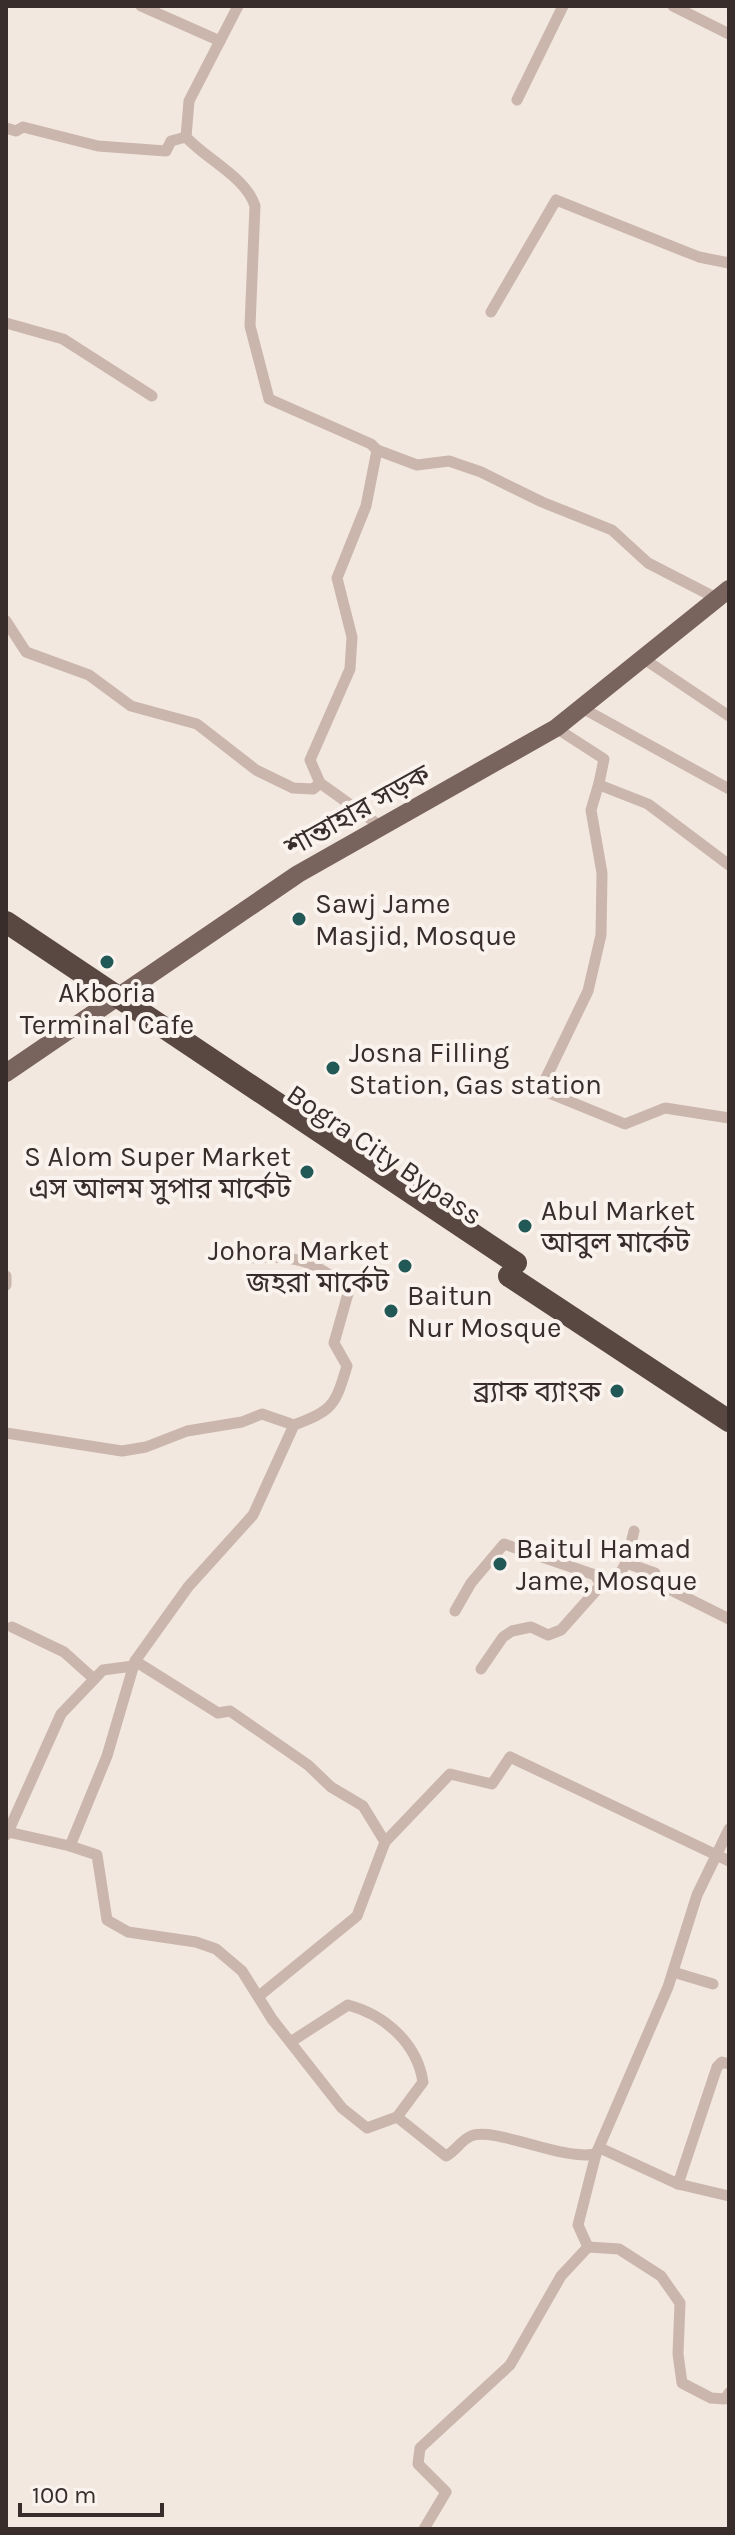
<svg xmlns="http://www.w3.org/2000/svg" width="735" height="2535" font-family="Karla,'Noto Sans Bengali',sans-serif">
  <style>
    .lines { fill: none; stroke-linecap: round; stroke-linejoin: round }
    .street { stroke: #cab6ac; stroke-width: 11 }
    .primary { stroke: #79635d; stroke-width: 18 }
    .highway { stroke: #594742; stroke-width: 22 }
    .highway-bridge { stroke: #594742; stroke-width: 22 }
    .poi-dot { fill: #225856; stroke: #faf2ec; stroke-width: 3 }
    .labels { text-anchor: middle; stroke-width: 8; stroke-linejoin: round; paint-order: stroke }
    .street-label { font-size: 28px; fill: #382d2b; stroke: #faf2ec }
    .poi-label { font-size: 28px; fill: #382d2b; stroke: #faf2ec; text-anchor: start }
  </style>
  <rect width="100%" height="100%" fill="#f2e8e0"/>
  <g class="lines">
    <g class="street">
      <polyline points="141,6 220,41"/>
      <path d="M238,6L189,101L186,137C207,160 246,177 255,206L250,326L269,399L371,444L377,450L366,506L337,578L352,637L350,669L310,760L320,783L383,828"/>
      <polyline points="673,6 729,34"/>
      <polyline points="517,100 563,6"/>
      <polyline points="6,128 16,131 23,127 98,146 166,151 171,141 186,137"/>
      <polyline points="491,312 556,200 699,257 729,263"/>
      <polyline points="6,323 63,339 152,396"/>
      <polyline points="377,450 417,465 449,461 481,472 542,502 612,530 648,563 718,599"/>
      <polyline points="6,621 26,652 89,675 131,706 197,724 256,770 293,788 313,789 320,783"/>
      <polyline points="644,659 729,716"/>
      <polyline points="584,709 729,789"/>
      <polyline points="556,728 604,759 599,783 602,786 648,804 729,865"/>
      <polyline points="599,783 591,810 602,873 601,935 588,991 544,1082 549,1093 625,1124 665,1108 729,1118"/>
      <path d="M249,1258C294,1254 316,1261 349,1290L334,1343L347,1366C335,1406 333,1410 294,1425L253,1515L188,1587L135,1661L107,1756L70,1846L97,1855L107,1920L128,1932L196,1942L216,1949L242,1971L272,2019L342,2108L367,2128L397,2117L423,2082C417,2043 385,2015 348,2005L292,2041"/>
      <polyline points="6,1276 6,1285"/>
      <polyline points="6,1433 122,1451 146,1447 187,1431 242,1422 262,1414 294,1425"/>
      <polyline points="626,1563 655,1573 659,1584 729,1619"/>
      <polyline points="455,1611 471,1583 504,1544 595,1575 601,1585"/>
      <polyline points="12,1627 64,1652 93,1678"/>
      <polyline points="135,1661 218,1713 230,1711 308,1765 331,1787 363,1806 385,1842"/>
      <polyline points="481,1669 503,1637 512,1631 531,1627 548,1635 561,1630 601,1585 619,1575 626,1563 634,1531"/>
      <polyline points="8,1832 61,1714 103,1670 133,1666"/>
      <polyline points="6,1835 8,1832 70,1846"/>
      <polyline points="673,1972 713,1984"/>
      <polyline points="259,1996 357,1916 385,1842 450,1774 492,1784 510,1757 729,1861"/>
      <path d="M397,2117L446,2156C456,2151 461,2140 471,2136C494,2126 561,2161 596,2154"/>
      <polyline points="600,2148 678,2184 729,2196"/>
      <polyline points="678,2184 717,2067 722,2062 729,2064"/>
      <polyline points="588,2247 619,2249 661,2276 680,2303 678,2354 682,2383 711,2398 725,2399 729,2393"/>
      <polyline points="424,2529 446,2492 418,2464 420,2448 510,2365 561,2276 588,2247 578,2225 596,2154 668,1987 697,1895 729,1829"/>
    </g>
    <polyline class="primary" points="6,1073 298,874 556,728 729,589"/>
    <polyline class="highway" points="509,1276 729,1421"/>
    <polyline class="highway-bridge" points="6,922 516,1263"/>
  </g>
  <g class="poi-dot">
    <circle cx="299" cy="919" r="8"/>
    <circle cx="107" cy="962" r="8"/>
    <circle cx="333" cy="1068" r="8"/>
    <circle cx="307" cy="1172" r="8"/>
    <circle cx="525" cy="1226" r="8"/>
    <circle cx="405" cy="1266" r="8"/>
    <circle cx="391" cy="1311" r="8"/>
    <circle cx="617" cy="1391" r="8"/>
    <circle cx="500" cy="1564" r="8"/>
  </g>
  <g class="labels">
    <g class="street-label">
      <text transform="translate(357 810) rotate(-29)" y="10">শান্তাহার সড়ক</text>
      <text transform="translate(385 1154) rotate(34)" y="10">Bogra City Bypass</text>
    </g>
    <g class="poi-label">
      <text x="315" y="913">Sawj Jame<tspan x="315" dy="32">Masjid, Mosque</tspan></text>
      <text x="107" y="1002" text-anchor="middle">Akboria<tspan x="107" dy="32">Terminal Cafe</tspan></text>
      <text x="349" y="1062">Josna Filling<tspan x="349" dy="32">Station, Gas station</tspan></text>
      <text x="291" y="1166" text-anchor="end">S Alom Super Market<tspan x="291" dy="32">এস আলম সুপার মার্কেট</tspan></text>
      <text x="541" y="1220">Abul Market<tspan x="541" dy="32">আবুল মার্কেট</tspan></text>
      <text x="389" y="1260" text-anchor="end">Johora Market<tspan x="389" dy="32">জহরা মার্কেট</tspan></text>
      <text x="407" y="1305">Baitun<tspan x="407" dy="32">Nur Mosque</tspan></text>
      <text x="601" y="1401" text-anchor="end">ব্র্যাক ব্যাংক</text>
      <text x="516" y="1558">Baitul Hamad<tspan x="516" dy="32">Jame, Mosque</tspan></text>
    </g>
  </g>
  <rect width="735" height="2535" fill="none" stroke="#382d2b" stroke-width="16"/>
  <path d="M20 2503v12h142v-12" fill="none" stroke="#382d2b" stroke-width="4"/>
  <text x="32" y="2503" font-size="24" fill="#382d2b" stroke="#faf2ec" stroke-width="6" paint-order="stroke">100 m</text>
</svg>
